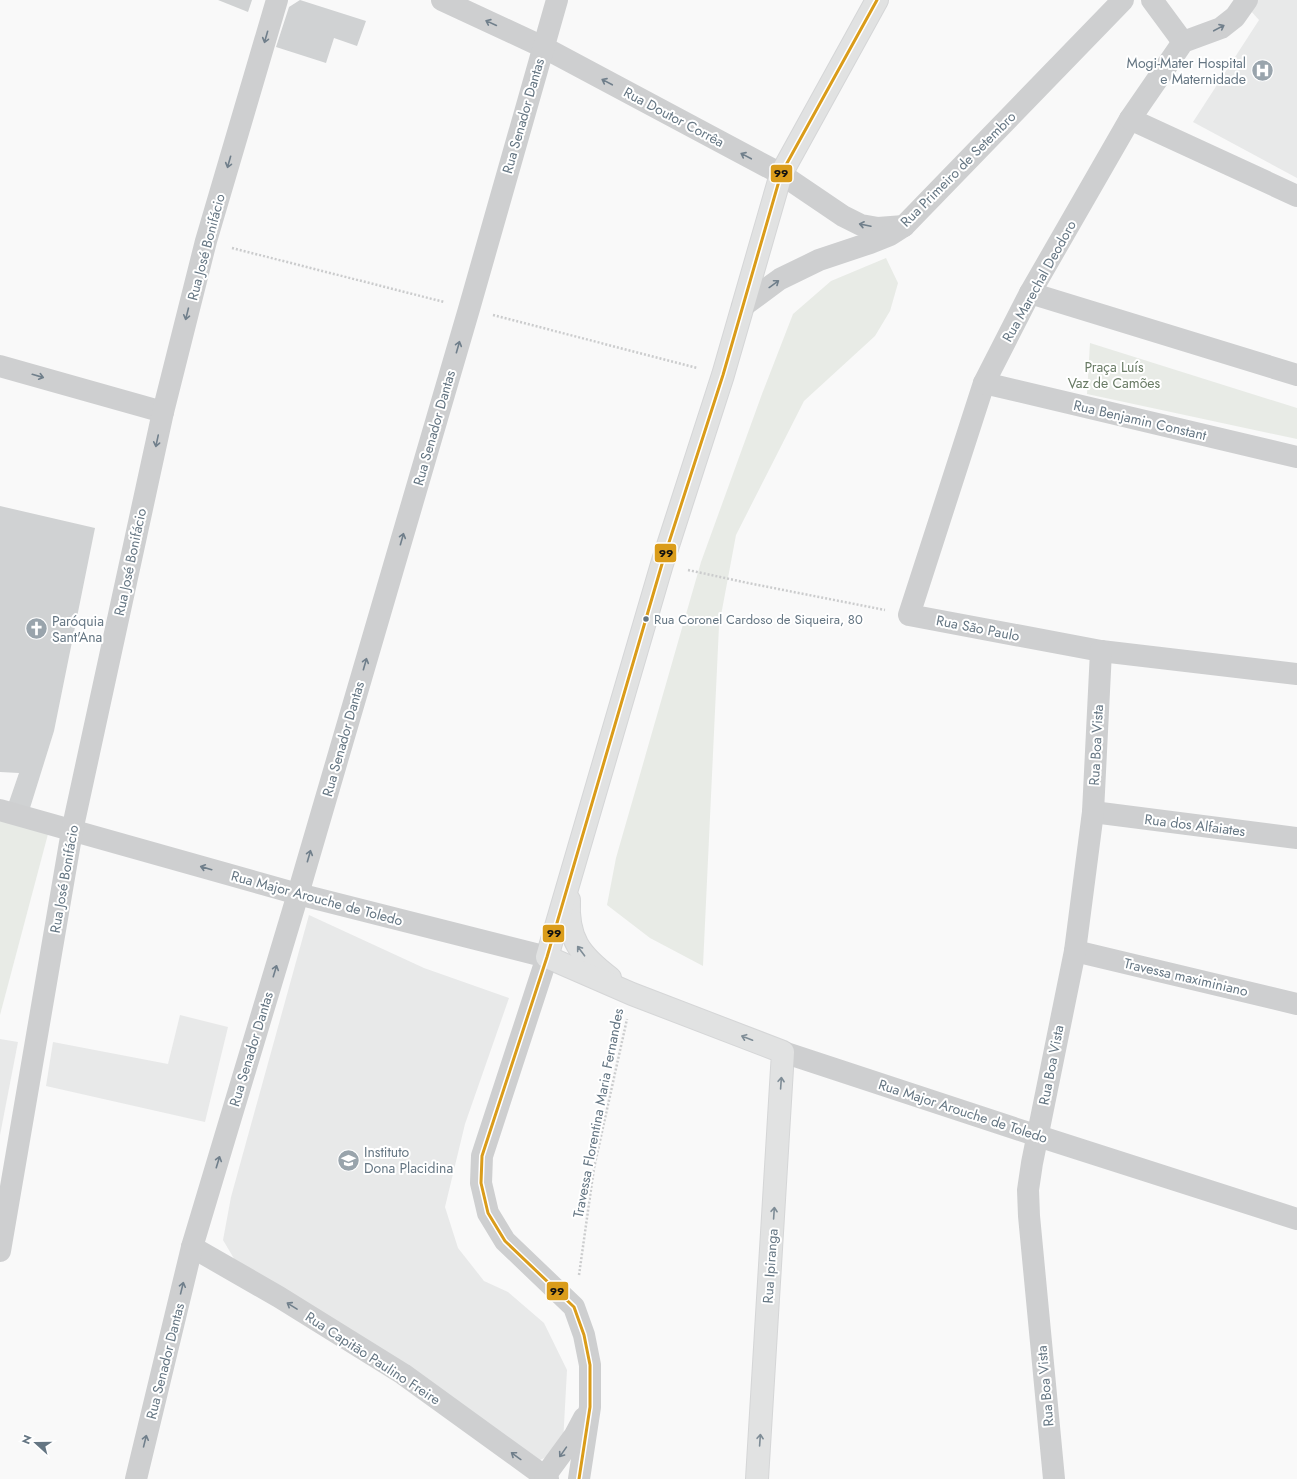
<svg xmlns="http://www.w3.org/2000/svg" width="1297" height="1479" font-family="Jost,sans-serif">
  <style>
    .built { fill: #e8e9e9 }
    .green { fill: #e8ebe6 }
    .building { fill: #d0d2d3 }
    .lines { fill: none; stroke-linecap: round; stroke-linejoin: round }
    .major-casing { stroke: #d5d6d7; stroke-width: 24 }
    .path { stroke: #cbcccd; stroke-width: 2.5; stroke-dasharray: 2 2; stroke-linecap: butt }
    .minor { stroke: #cecfd0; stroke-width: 22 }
    .major { stroke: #e1e2e2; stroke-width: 22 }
    .bus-1-casing { stroke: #fff; stroke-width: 6 }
    .bus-1 { stroke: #da9c1a; stroke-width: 3 }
    .oneway { stroke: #707f8b }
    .oneway2 { stroke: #7e8c96 }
    .bus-dot { fill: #657683; stroke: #fff; stroke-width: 1.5 }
    .labels { text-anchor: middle; stroke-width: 4; stroke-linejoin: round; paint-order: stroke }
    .bus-label { font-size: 13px; fill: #657683; stroke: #fff; text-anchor: start }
    .poi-label { font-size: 14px; fill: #657683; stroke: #fff; text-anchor: start }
    .street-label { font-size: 14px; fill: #657683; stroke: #fff }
    .park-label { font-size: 14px; fill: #687a64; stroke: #fff }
    .line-badge { stroke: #fff; stroke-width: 1.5 }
    .pale-badge-label { font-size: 11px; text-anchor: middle; font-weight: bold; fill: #111 }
  </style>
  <rect width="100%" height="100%" fill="#f9f9f9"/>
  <g class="built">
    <polygon points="1255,0 1297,0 1297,178 1193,122 1259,20 1250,10"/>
    <polygon points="309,915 424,968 509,998 465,1124 445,1207 458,1248 484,1281 508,1292 544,1323 567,1370 563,1443 555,1453 540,1460 236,1262 223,1240 231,1197"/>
    <polygon points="180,1015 228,1027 205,1122 46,1086 53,1042 168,1064"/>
    <polygon points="0,1039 18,1042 0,1135"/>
  </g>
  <g class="green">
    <polygon points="886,258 898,283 890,311 875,336 804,401 736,535 719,626 703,966 650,938 607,905 616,858 701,562 762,394 793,314 831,281"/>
    <polygon points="1090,343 1297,408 1297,439 1087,394"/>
    <polygon points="0,820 48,834 0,1015"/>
  </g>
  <g class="building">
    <polygon points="218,0 252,0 248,12"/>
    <polygon points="300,0 366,21 357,46 334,38 326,63 276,47 289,7"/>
    <polygon points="0,506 95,528 54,731 30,808 9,802 19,773 0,772"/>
  </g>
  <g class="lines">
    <defs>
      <g id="major">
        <path d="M569,900C567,939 580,955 610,978"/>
        <polyline points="757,1479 783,1052 632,994 547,957 662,564 723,375 781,174 877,0"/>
      </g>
    </defs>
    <use href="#major" class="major-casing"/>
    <g class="path">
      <polyline points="232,248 444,302"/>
      <polyline points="493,315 697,368"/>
      <polyline points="688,570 748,583 885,610"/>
      <polyline points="579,1275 594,1168 627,1019"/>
    </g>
    <g class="minor">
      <polyline points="442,0 543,47 781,174 843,216 861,225 878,228 904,226"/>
      <polyline points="1152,0 1183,42"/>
      <polyline points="1247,0 1235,17 1221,28 1183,42 1130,119 1030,293 984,383 909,615 1101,651 1297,674"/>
      <polyline points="1130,119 1297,196"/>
      <polyline points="1030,293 1297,375"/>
      <polyline points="742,307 780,279 819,260 870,243 890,235 904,226 1123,0"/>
      <polyline points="0,366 163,412"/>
      <polyline points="984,383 1297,457"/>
      <polyline points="0,810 298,894 547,957 482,1156 481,1183 488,1213 505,1241 574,1307 584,1335 590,1365 590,1407 579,1479"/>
      <polyline points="1093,812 1297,838"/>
      <polyline points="1075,951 1297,1004"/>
      <polyline points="783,1052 1038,1136 1297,1219"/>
      <polyline points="192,1247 279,1297 403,1374 548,1479"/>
      <polyline points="0,1251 72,831 163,412 206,241 277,0"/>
      <polyline points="545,1476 575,1435 584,1418"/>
      <polyline points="136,1479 192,1247 298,894 469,309 557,0"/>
      <polyline points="1054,1479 1029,1216 1028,1190 1032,1163 1075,951 1093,812 1101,651"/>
    </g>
    <use href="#major" class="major"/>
    <defs>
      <polyline id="bus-1" points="579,1479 590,1407 590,1365 584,1335 574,1307 505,1241 488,1213 481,1183 482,1156 547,957 662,564 723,375 781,174 877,0"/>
    </defs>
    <use href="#bus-1" class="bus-1-casing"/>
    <use href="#bus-1" class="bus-1"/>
  </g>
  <defs><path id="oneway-shaft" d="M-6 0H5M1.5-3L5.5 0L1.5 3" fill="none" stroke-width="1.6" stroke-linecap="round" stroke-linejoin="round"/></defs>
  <g class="oneway">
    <use href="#oneway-shaft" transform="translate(491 23) rotate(-155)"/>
    <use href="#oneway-shaft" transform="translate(1219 28) rotate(-28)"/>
    <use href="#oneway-shaft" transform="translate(266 37) rotate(106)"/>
    <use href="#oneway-shaft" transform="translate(607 82) rotate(-152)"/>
    <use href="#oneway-shaft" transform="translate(746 156) rotate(-152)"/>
    <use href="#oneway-shaft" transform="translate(229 162) rotate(106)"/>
    <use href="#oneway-shaft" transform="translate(865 225) rotate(-168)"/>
    <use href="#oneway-shaft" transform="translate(774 284) rotate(-36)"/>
    <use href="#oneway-shaft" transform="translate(187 314) rotate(104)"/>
    <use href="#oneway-shaft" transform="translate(458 347) rotate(-74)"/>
    <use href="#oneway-shaft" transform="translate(38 376) rotate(16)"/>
    <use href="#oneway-shaft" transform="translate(157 441) rotate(102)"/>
    <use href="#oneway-shaft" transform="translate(402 539) rotate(-74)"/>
    <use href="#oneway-shaft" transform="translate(365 664) rotate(-74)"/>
    <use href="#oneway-shaft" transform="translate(309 856) rotate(-74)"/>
    <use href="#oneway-shaft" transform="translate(206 868) rotate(-164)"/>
    <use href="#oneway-shaft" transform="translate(275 971) rotate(-73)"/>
    <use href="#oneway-shaft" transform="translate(218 1162) rotate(-73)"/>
    <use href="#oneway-shaft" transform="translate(182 1288) rotate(-76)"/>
    <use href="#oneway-shaft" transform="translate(292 1306) rotate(-148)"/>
    <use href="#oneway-shaft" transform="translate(145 1441) rotate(-76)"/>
    <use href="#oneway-shaft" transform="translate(563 1452) rotate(125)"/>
    <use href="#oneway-shaft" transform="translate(516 1456) rotate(-144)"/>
  </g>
  <g class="oneway2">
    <use href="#oneway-shaft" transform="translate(581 951) rotate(-127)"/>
    <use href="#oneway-shaft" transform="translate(747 1038) rotate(-159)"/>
    <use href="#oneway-shaft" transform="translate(781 1083) rotate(-86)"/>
    <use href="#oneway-shaft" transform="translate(774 1213) rotate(-86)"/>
    <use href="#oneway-shaft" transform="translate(760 1440) rotate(-86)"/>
  </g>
  <defs>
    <symbol id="hospital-disc" viewBox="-11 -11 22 22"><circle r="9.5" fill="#99a4ac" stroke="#fff"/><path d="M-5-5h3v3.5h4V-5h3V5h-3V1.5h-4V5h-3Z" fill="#fff"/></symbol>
    <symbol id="church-disc" viewBox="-11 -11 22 22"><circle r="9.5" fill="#99a4ac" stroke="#fff"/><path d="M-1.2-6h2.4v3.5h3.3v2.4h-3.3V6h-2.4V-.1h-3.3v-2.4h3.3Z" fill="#fff"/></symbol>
    <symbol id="school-disc" viewBox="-11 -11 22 22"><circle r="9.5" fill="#99a4ac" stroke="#fff"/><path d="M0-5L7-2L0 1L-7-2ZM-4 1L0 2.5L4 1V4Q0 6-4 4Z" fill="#fff"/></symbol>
  </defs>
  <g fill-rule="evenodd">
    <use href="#hospital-disc" x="1250" y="58" width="25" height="25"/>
    <use href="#church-disc" x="24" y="616" width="25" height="25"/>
    <use href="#school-disc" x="336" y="1148" width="25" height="25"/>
  </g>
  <circle class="bus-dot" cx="646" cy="619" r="3.5"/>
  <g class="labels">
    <g class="bus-label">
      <text x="654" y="624">Rua Coronel Cardoso de Siqueira, 80</text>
    </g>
    <g class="poi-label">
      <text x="1246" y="68" text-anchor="end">Mogi-Mater Hospital<tspan x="1246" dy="16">e Maternidade</tspan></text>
      <text x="52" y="626">Paróquia<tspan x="52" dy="16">Sant'Ana</tspan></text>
      <text x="364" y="1157">Instituto<tspan x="364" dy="16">Dona Placidina</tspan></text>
    </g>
    <g class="street-label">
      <text transform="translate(523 116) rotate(-74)" y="5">Rua Senador Dantas</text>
      <text transform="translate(674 117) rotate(28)" y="5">Rua Doutor Corrêa</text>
      <text transform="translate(958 169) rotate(-45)" y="5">Rua Primeiro de Setembro</text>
      <text transform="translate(206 247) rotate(-75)" y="5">Rua José Bonifácio</text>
      <text transform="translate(1039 281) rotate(-61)" y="5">Rua Marechal Deodoro</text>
      <text transform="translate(1140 420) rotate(13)" y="5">Rua Benjamin Constant</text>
      <text transform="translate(434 428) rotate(-74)" y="5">Rua Senador Dantas</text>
      <text transform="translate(130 562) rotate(-78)" y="5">Rua José Bonifácio</text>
      <text transform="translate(978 628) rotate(11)" y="5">Rua São Paulo</text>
      <text transform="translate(343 739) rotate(-74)" y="5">Rua Senador Dantas</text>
      <text transform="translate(1096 745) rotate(-87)" y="5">Rua Boa Vista</text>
      <text transform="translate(1195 825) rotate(7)" y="5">Rua dos Alfaiates</text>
      <text transform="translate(64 879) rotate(-80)" y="5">Rua José Bonifácio</text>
      <text transform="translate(317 898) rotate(15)" y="5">Rua Major Arouche de Toledo</text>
      <text transform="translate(1186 977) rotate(13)" y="5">Travessa maximiniano</text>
      <text transform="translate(251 1049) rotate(-73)" y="5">Rua Senador Dantas</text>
      <text transform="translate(1051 1065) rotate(-79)" y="5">Rua Boa Vista</text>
      <text transform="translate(963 1111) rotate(18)" y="5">Rua Major Arouche de Toledo</text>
      <text transform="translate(598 1113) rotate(-79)" y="5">Travessa Florentina Maria Fernandes</text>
      <text transform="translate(770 1266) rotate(-86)" y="5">Rua Ipiranga</text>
      <text transform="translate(373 1358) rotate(33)" y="5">Rua Capitão Paulino Freire</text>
      <text transform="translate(165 1361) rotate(-76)" y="5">Rua Senador Dantas</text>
      <text transform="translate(1045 1386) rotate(-95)" y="5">Rua Boa Vista</text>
    </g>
    <g class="park-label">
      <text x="1114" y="372">Praça Luís<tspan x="1114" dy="16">Vaz de Camões</tspan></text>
    </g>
  </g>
  <g class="line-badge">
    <rect x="770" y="164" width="23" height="19" rx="4" fill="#da9c1a"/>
    <rect x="654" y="543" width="23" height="20" rx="4" fill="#da9c1a"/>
    <rect x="542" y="924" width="23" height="19" rx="4" fill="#da9c1a"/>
    <rect x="546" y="1281" width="23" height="20" rx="4" fill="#da9c1a"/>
  </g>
  <g class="pale-badge-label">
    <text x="781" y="177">99</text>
    <text x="666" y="557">99</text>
    <text x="554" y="937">99</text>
    <text x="557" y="1295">99</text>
  </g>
  <g transform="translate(36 1443) rotate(291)" stroke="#ffffff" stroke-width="3" paint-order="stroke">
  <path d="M0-3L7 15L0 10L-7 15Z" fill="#657683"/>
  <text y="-6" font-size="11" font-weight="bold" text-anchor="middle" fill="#657683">N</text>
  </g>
</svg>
